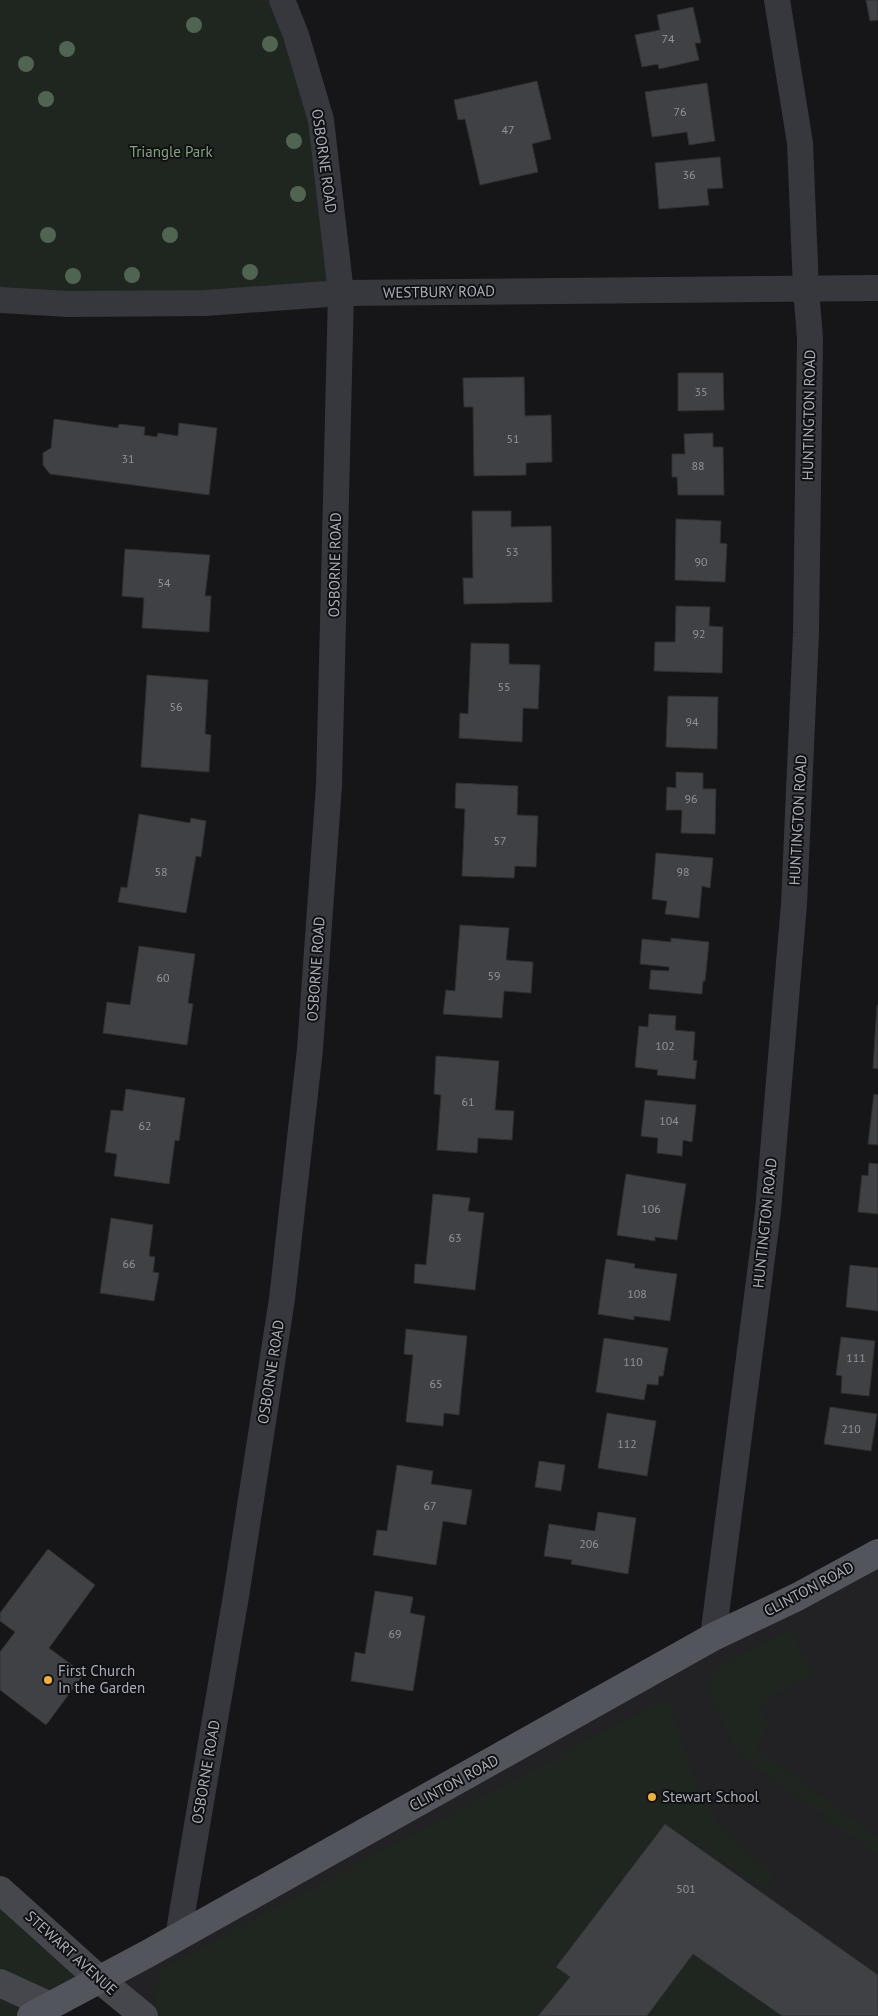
<svg xmlns="http://www.w3.org/2000/svg" width="878" height="2016" font-family="'PT Sans',sans-serif">
  <style>
    .built { fill: #222225 }
    .green { fill: #1e261f }
    .building { fill: #404145; stroke: #303034 }
    .lines { fill: none; stroke-linecap: round; stroke-linejoin: round }
    .minor { stroke: #37383d; stroke-width: 26 }
    .secondary { stroke: #45474d; stroke-width: 28 }
    .primary { stroke: #53555c; stroke-width: 28 }
    .tree { fill: #506452 }
    .poi-dot { fill: #f2b134; stroke: #111113; stroke-width: 2 }
    .labels { text-anchor: middle; stroke-width: 4; stroke-linejoin: round; paint-order: stroke }
    .number-label { font-size: 12px; fill: #8e929b }
    .park-label { font-size: 15px; fill: #7fa381; stroke: #111113 }
    .street-label { font-size: 15px; fill: #a8adb8; stroke: #111113 }
    .poi-label { font-size: 15px; fill: #a8adb8; stroke: #111113; text-anchor: start }
  </style>
  <rect width="100%" height="100%" fill="#161618"/>
  <polygon class="built" points="878,1550 878,2016 148,2016 102,1978"/>
  <g class="green">
    <polygon points="0,0 282,0 296,35 341,293 0,300"/>
    <polygon points="789,1629 814,1673 760,1705 769,1724 756,1749 878,1837 878,1855 738,1754 709,1692 713,1671"/>
    <path d="M669,1697C681,1740 695,1796 725,1830C739,1847 757,1860 774,1873L765,1890L665,1824L556,1967L570,1977L538,2016H154V2003L162,1969Z"/>
    <polygon points="0,1890 100,1980 33,2016 0,2016"/>
    <polygon points="693,1954 782,2016 647,2016"/>
  </g>
  <g class="building">
    <polygon points="866,0 878,0 878,20 870,21"/>
    <polygon points="693,7 701,43 695,43 699,60 659,69 658,64 642,67 635,35 660,30 657,15"/>
    <polygon points="537,81 551,139 532,144 538,172 480,185 465,119 458,120 454,100"/>
    <polygon points="707,83 715,141 689,145 687,132 652,137 645,92"/>
    <polygon points="720,157 723,188 707,189 709,205 659,209 655,163"/>
    <polygon points="678,373 723,373 724,410 678,411"/>
    <polygon points="524,377 525,416 551,415 552,462 526,463 526,475 474,476 473,407 464,407 463,378"/>
    <polygon points="54,419 118,428 119,424 145,427 144,435 157,437 158,433 178,436 179,423 217,428 209,495 50,474 43,465 43,453 51,448"/>
    <polygon points="713,433 713,447 723,447 724,495 678,495 677,477 672,477 672,454 685,454 684,434"/>
    <polygon points="472,511 511,511 511,527 551,526 552,602 464,604 463,578 473,578"/>
    <polygon points="676,519 721,521 720,543 727,544 725,582 675,580"/>
    <polygon points="125,549 210,555 205,596 211,596 209,632 142,628 144,598 122,596"/>
    <polygon points="676,606 710,607 709,626 723,627 722,673 654,671 655,642 675,642"/>
    <polygon points="471,643 509,644 509,664 540,665 538,709 523,708 522,742 459,738 460,713 468,714"/>
    <polygon points="147,675 208,680 205,734 211,735 209,772 141,767"/>
    <polygon points="668,696 718,697 717,749 666,747"/>
    <polygon points="676,772 703,773 703,789 716,789 715,834 681,833 682,810 666,810 667,787 676,788"/>
    <polygon points="456,783 518,786 517,815 538,816 536,867 515,866 514,878 462,876 465,809 455,808"/>
    <polygon points="139,814 190,823 191,818 206,821 201,857 196,856 186,913 118,902 121,887 127,888"/>
    <polygon points="656,853 713,858 710,888 702,886 699,918 665,914 667,901 652,899"/>
    <polygon points="460,925 509,928 506,960 533,962 531,993 504,991 502,1018 443,1014 446,990 455,991"/>
    <polygon points="671,938 709,942 705,981 703,981 702,994 649,989 651,970 669,971 669,967 640,964 642,939 671,942"/>
    <polygon points="139,946 195,954 188,1003 193,1004 187,1045 103,1033 107,1002 130,1005"/>
    <polygon points="877,1005 878,1005 878,1069 873,1068"/>
    <polygon points="649,1014 676,1016 675,1030 695,1032 693,1060 697,1061 695,1079 657,1075 658,1070 635,1067 639,1026 648,1027"/>
    <polygon points="436,1056 499,1061 495,1110 514,1111 512,1140 478,1138 477,1153 437,1150 441,1095 434,1094"/>
    <polygon points="126,1089 185,1098 179,1141 175,1140 169,1184 114,1176 117,1154 105,1152 111,1110 123,1111"/>
    <polygon points="874,1094 878,1095 878,1145 868,1144"/>
    <polygon points="645,1100 696,1105 692,1142 683,1140 682,1156 657,1153 658,1138 641,1136"/>
    <polygon points="869,1163 878,1164 878,1214 858,1212 862,1175 868,1176"/>
    <polygon points="626,1174 686,1184 677,1240 655,1237 655,1241 617,1235"/>
    <polygon points="433,1194 470,1198 468,1211 484,1213 475,1290 414,1283 415,1264 426,1265"/>
    <polygon points="111,1218 153,1225 149,1256 155,1257 153,1272 159,1273 154,1301 100,1293"/>
    <polygon points="606,1259 635,1264 634,1268 677,1274 670,1321 634,1316 634,1320 598,1314"/>
    <polygon points="850,1265 878,1268 878,1311 846,1307"/>
    <polygon points="406,1329 467,1336 459,1415 444,1413 443,1426 406,1422 413,1355 404,1354"/>
    <polygon points="841,1337 875,1341 869,1396 841,1393 842,1376 836,1375"/>
    <polygon points="604,1338 668,1348 663,1376 659,1376 658,1385 647,1384 644,1400 596,1392"/>
    <polygon points="830,1407 877,1414 871,1451 824,1444"/>
    <polygon points="607,1413 656,1421 647,1476 598,1468"/>
    <polygon points="539,1461 565,1465 561,1491 535,1487"/>
    <polygon points="397,1465 433,1471 431,1484 472,1490 466,1525 443,1521 436,1565 373,1555 377,1530 387,1531"/>
    <polygon points="598,1512 636,1518 628,1574 571,1564 572,1560 544,1556 549,1524 595,1531"/>
    <polygon points="48,1549 95,1585 49,1648 84,1674 46,1725 0,1690 0,1652 15,1632 0,1621 0,1613"/>
    <polygon points="375,1591 413,1597 410,1613 425,1616 413,1691 351,1681 355,1652 365,1654"/>
    <polygon points="665,1824 878,1975 878,2016 782,2016 693,1954 647,2016 538,2016 570,1977 556,1967"/>
  </g>
  <g class="lines">
    <g class="minor">
      <polyline points="0,300 68,304 206,303 341,293 878,288"/>
      <polyline points="713,1637 768,1211 794,904 806,633 810,338 806,289 800,143 777,0"/>
      <polyline points="178,1937 236,1596 282,1299 310,1049 329,785 341,293 321,120 296,35 282,0"/>
    </g>
    <g class="secondary">
      <polyline points="0,1890 100,1980 144,2016"/>
      <polyline points="0,1983 50,2006"/>
    </g>
    <polyline class="primary" points="31,2016 149,1953 713,1637 797,1597 878,1553"/>
  </g>
  <g class="tree">
    <circle cx="194" cy="25" r="8"/>
    <circle cx="270" cy="44" r="8"/>
    <circle cx="67" cy="49" r="8"/>
    <circle cx="26" cy="64" r="8"/>
    <circle cx="46" cy="99" r="8"/>
    <circle cx="294" cy="141" r="8"/>
    <circle cx="298" cy="194" r="8"/>
    <circle cx="48" cy="235" r="8"/>
    <circle cx="170" cy="235" r="8"/>
    <circle cx="250" cy="272" r="8"/>
    <circle cx="132" cy="275" r="8"/>
    <circle cx="73" cy="276" r="8"/>
  </g>
  <g class="poi-dot">
    <circle cx="48" cy="1680" r="5"/>
    <circle cx="652" cy="1797" r="5"/>
  </g>
  <g class="labels">
    <g class="number-label">
      <text x="668" y="43">74</text>
      <text x="680" y="116">76</text>
      <text x="508" y="134">47</text>
      <text x="689" y="179">36</text>
      <text x="701" y="396">35</text>
      <text x="513" y="443">51</text>
      <text x="128" y="463">31</text>
      <text x="698" y="470">88</text>
      <text x="512" y="556">53</text>
      <text x="701" y="566">90</text>
      <text x="164" y="587">54</text>
      <text x="699" y="638">92</text>
      <text x="504" y="691">55</text>
      <text x="176" y="711">56</text>
      <text x="692" y="726">94</text>
      <text x="691" y="803">96</text>
      <text x="500" y="845">57</text>
      <text x="161" y="876">58</text>
      <text x="683" y="876">98</text>
      <text x="494" y="980">59</text>
      <text x="163" y="982">60</text>
      <text x="665" y="1050">102</text>
      <text x="468" y="1106">61</text>
      <text x="669" y="1125">104</text>
      <text x="145" y="1130">62</text>
      <text x="651" y="1213">106</text>
      <text x="455" y="1242">63</text>
      <text x="129" y="1268">66</text>
      <text x="637" y="1298">108</text>
      <text x="856" y="1362">111</text>
      <text x="633" y="1366">110</text>
      <text x="436" y="1388">65</text>
      <text x="851" y="1433">210</text>
      <text x="627" y="1448">112</text>
      <text x="430" y="1510">67</text>
      <text x="589" y="1548">206</text>
      <text x="395" y="1638">69</text>
      <text x="686" y="1893">501</text>
    </g>
    <g class="park-label">
      <text x="171" y="157">Triangle Park</text>
    </g>
    <g class="street-label">
      <text transform="translate(324 161) rotate(82)" y="5">OSBORNE ROAD</text>
      <text transform="translate(439 292) rotate(-1)" y="5">WESTBURY ROAD</text>
      <text transform="translate(809 415) rotate(-89)" y="5">HUNTINGTON ROAD</text>
      <text transform="translate(335 565) rotate(-89)" y="5">OSBORNE ROAD</text>
      <text transform="translate(798 820) rotate(-87)" y="5">HUNTINGTON ROAD</text>
      <text transform="translate(316 969) rotate(-86)" y="5">OSBORNE ROAD</text>
      <text transform="translate(765 1223) rotate(-84)" y="5">HUNTINGTON ROAD</text>
      <text transform="translate(271 1372) rotate(-81)" y="5">OSBORNE ROAD</text>
      <text transform="translate(809 1589) rotate(-28)" y="5">CLINTON ROAD</text>
      <text transform="translate(206 1772) rotate(-80)" y="5">OSBORNE ROAD</text>
      <text transform="translate(454 1783) rotate(-29)" y="5">CLINTON ROAD</text>
      <text transform="translate(71 1953) rotate(42)" y="5">STEWART AVENUE</text>
    </g>
    <g class="poi-label">
      <text x="58" y="1676">First Church<tspan x="58" dy="17">In the Garden</tspan></text>
      <text x="662" y="1802">Stewart School</text>
    </g>
  </g>
</svg>
